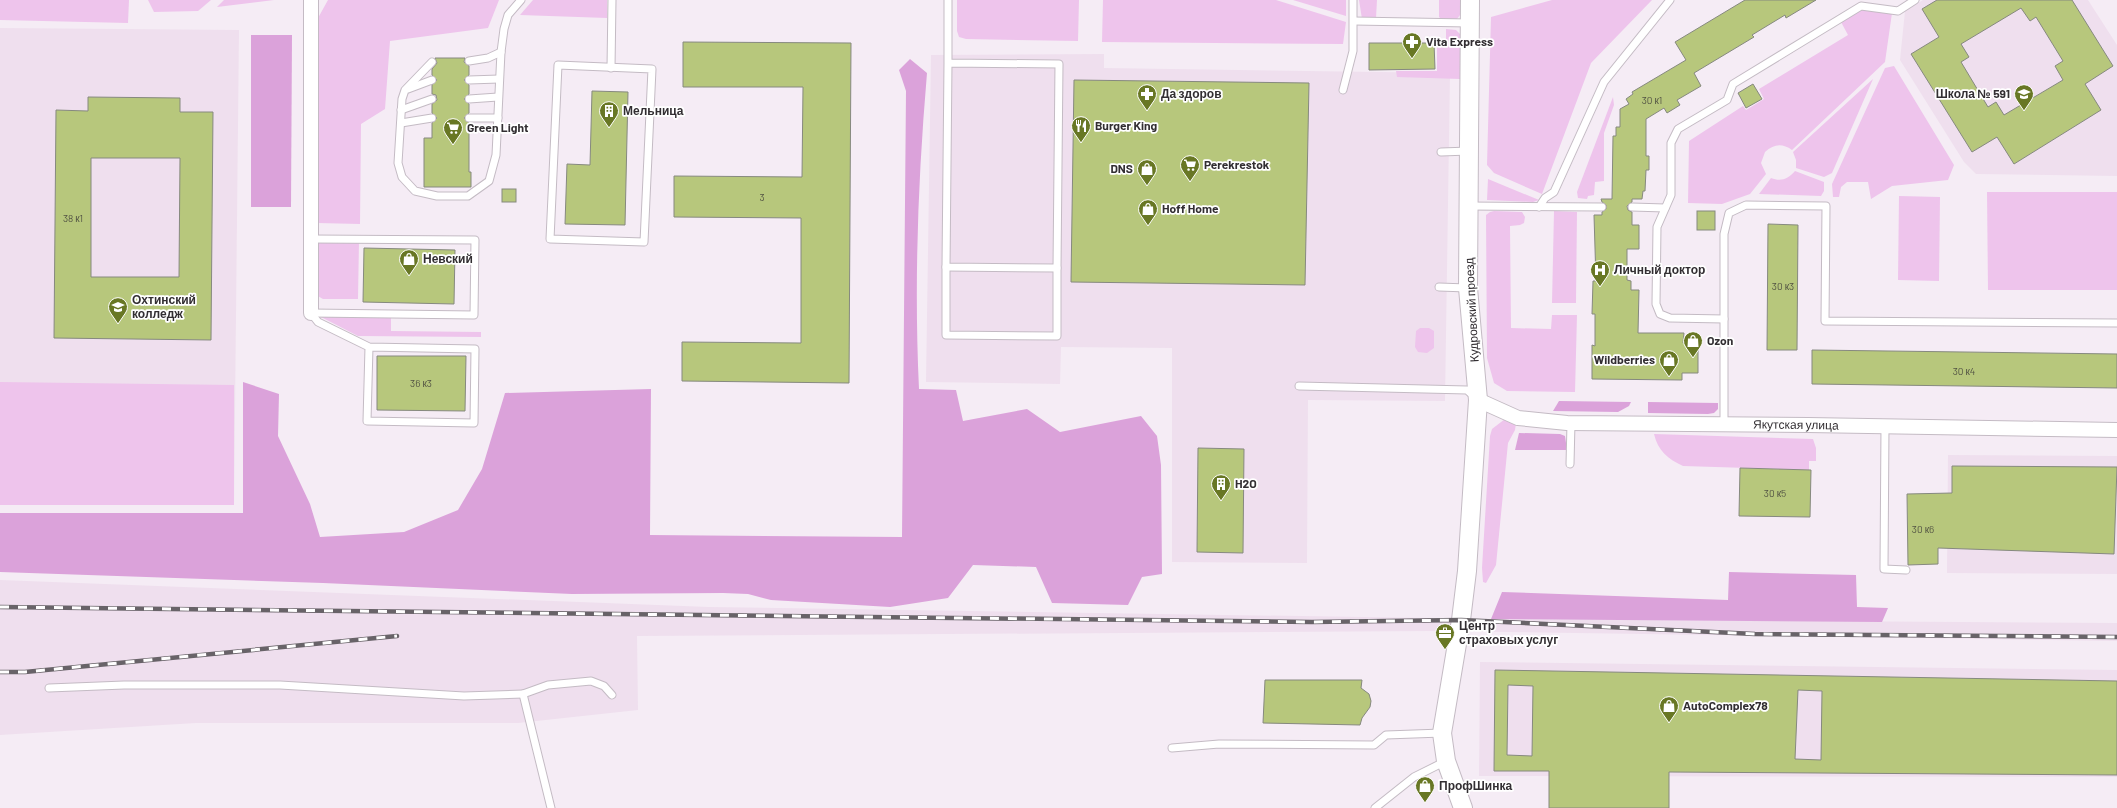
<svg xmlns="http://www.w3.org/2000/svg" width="2117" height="808" font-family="Barlow,sans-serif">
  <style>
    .built { fill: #efdfee }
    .green { fill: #eec4ec }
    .forest { fill: #dba2da }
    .building { fill: #b7c77c; stroke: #86897f; fill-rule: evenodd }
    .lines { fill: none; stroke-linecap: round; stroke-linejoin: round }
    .service-casing { stroke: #c4bbc4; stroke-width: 9 }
    .minor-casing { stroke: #c4bbc4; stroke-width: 16 }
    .tertiary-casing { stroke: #c4bbc4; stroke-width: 20 }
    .service { stroke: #fff; stroke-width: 7 }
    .minor { stroke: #fff; stroke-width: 14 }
    .tertiary { stroke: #fff; stroke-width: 18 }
    .rail-casing { stroke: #686368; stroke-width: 4.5 }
    .rail { stroke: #fff; stroke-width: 3; stroke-dasharray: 9; stroke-linecap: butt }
    .labels { text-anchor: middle; stroke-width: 3.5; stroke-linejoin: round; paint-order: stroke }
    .number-label { font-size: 10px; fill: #535444 }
    .poi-label { font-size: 12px; font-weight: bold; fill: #322e32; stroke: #fff; text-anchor: start }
    .street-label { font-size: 12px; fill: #322e32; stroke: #fff }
  </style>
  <rect width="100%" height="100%" fill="#f5ecf5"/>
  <g class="built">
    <polygon points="1923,0 2088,0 2117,45 2117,176 1976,174 1964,162 1900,60 1905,11"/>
    <polygon points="0,28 239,30 234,505 0,505"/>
    <polygon points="1104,54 1104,68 1450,73 1445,401 1308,400 1307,563 1172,562 1172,348 1061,347 1060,384 926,382 931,55"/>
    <polygon points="1948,455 2117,456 2117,574 1947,573"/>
    <polygon points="0,580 709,607 1491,619 2117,623 2117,641 1435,631 637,636 638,710 518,723 196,723 0,735"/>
    <polygon points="1480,662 2117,670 2117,777 1479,776"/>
  </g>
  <g class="green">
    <polygon points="0,0 129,0 128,23 0,20"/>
    <polygon points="148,0 211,0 198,11 154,12"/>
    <polygon points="224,0 274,0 217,7"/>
    <polygon points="328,0 499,0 488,28 390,41 385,109 361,124 360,224 317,223 318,18"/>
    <polygon points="533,0 607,0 607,18 520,15"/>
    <polygon points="957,0 1079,0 1078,41 966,39 959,37 957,31"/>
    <polygon points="1103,0 1276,0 1346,22 1343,44 1102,42"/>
    <polygon points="1293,0 1346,0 1346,16"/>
    <polygon points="1359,0 1377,0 1376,18 1362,19"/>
    <polygon points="1439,0 1460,0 1460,15 1457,19 1441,19 1439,17"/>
    <polygon points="1552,0 1652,0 1591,63 1542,194 1494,173 1487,165 1491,17"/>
    <path d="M1863,9L1892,13L1885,62L1792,150C1782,143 1774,144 1765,152L1761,163L1766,174L1750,194L1722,204L1688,203L1689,141L1743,106L1746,110L1764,99L1759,89L1848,35L1841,22Z"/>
    <polygon points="1446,29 1456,30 1461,35 1460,79 1397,77 1396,71 1437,71 1437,42 1446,42"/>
    <polygon points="1894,66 1954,165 1948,180 1892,186 1871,199 1868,182 1847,182 1841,187 1839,197 1833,197 1832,184 1885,68"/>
    <polygon points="1873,79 1832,173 1824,177 1796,168 1796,160 1793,152"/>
    <polygon points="1613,97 1614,105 1604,133 1604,181 1595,182 1594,195 1588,196 1587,199 1578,198 1577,192"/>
    <path d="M1795,171L1824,182V191L1821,196L1759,194L1771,178C1781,182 1788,179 1795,171Z"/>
    <polygon points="1488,179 1539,200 1533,202 1487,200"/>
    <polygon points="1987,192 2117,192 2117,290 1988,290"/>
    <polygon points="1899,196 1940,197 1939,281 1898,280"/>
    <polygon points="1494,211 1522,212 1525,217 1524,223 1520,225 1510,226 1511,328 1551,329 1552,315 1577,315 1575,392 1507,391 1494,383 1487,358 1486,215 1490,212"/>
    <polygon points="1554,211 1577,212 1576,303 1552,303"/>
    <polygon points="315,241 359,241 358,299 323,299 316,295"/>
    <polygon points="321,317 391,317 391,331 481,332 481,337 358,336"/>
    <polygon points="1429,328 1434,331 1434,348 1427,353 1418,352 1415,347 1416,331 1420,328"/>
    <polygon points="0,382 234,385 234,505 0,505"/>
    <polygon points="1505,419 1516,423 1515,430 1508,443 1496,565 1486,583 1483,582 1482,568 1490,436 1492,429"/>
    <path d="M1654,434L1813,439L1816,448V461H1809V470L1683,466C1668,459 1658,451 1654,434Z"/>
  </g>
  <g class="forest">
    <polygon points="251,35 292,35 291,207 251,207"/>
    <path d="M910,59L927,73C918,178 914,284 919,389L956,390L963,421L1027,409L1060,432L1141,416L1157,436L1161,465L1162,574L1142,577L1128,605L1052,603L1036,567L973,565L948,598L890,607L771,600L748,594L723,593L572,594L323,583L0,572V513H243V382L279,394L278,436L310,504L320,537L404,532L458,510L482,469L505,393L651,389L650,535L902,537L906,91L899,70Z"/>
    <polygon points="1559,401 1631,402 1629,406 1618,412 1553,411"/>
    <polygon points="1648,402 1718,403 1718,409 1714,413 1708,414 1648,413"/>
    <polygon points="1519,433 1560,434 1565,436 1567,450 1515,450"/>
    <polygon points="1729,572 1856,575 1857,607 1888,608 1882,622 1491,619 1502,592 1728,600"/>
  </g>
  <g class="building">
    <polygon points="1745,0 1816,0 1786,18 1785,15 1752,35 1754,37 1694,73 1701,86 1677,100 1680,105 1667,113 1664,108 1646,119 1646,156 1649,156 1649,170 1646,170 1645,191 1643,191 1642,199 1632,199 1632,202 1627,206 1628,210 1632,212 1632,225 1639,225 1639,249 1627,249 1627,280 1631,281 1631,290 1639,290 1638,333 1684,333 1683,343 1698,343 1698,373 1682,373 1682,380 1592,379 1592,345 1595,346 1595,314 1592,314 1593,281 1596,281 1594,215 1602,215 1602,212 1606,209 1606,205 1602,202 1601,199 1612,199 1613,136 1616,136 1616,127 1620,127 1620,109 1629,104 1626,99 1633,94 1632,92 1686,60 1675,42"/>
    <path d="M1937,0H2072L2113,66L2085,84L2101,110L2014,164L1997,137L1972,152L1911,54L1939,37L1922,9ZM2021,8L2030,21L2036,17L2063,61L2055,66L2063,80L2004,115L1996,102L1988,107L1961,62L1969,57L1961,44Z"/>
    <polygon points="683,42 851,43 849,383 682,381 682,342 801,343 801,218 674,217 674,176 802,177 803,87 683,87"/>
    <polygon points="1369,43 1434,43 1435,69 1369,70"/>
    <polygon points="435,58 465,58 464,62 469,66 469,75 464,80 469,85 469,94 464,99 469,104 469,113 464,118 469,123 469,172 471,172 471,187 424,187 424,138 432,138 432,123 437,118 432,113 432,104 437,100 436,95 432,94 432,85 437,80 432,75 432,69 437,63"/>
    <polygon points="1074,80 1309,83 1305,285 1071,282"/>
    <polygon points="1753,84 1762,99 1746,108 1738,93"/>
    <polygon points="592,91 628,92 625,225 565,224 567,164 590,165"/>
    <path d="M88,97L180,98V112H213L211,340L54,338L56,110L88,111ZM91,158H180L179,277H91Z"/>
    <rect x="502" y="189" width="14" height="13"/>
    <rect x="1697" y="211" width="18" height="19"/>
    <polygon points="1768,224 1798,225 1797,350 1767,350"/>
    <polygon points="364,248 455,250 454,304 363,302"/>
    <polygon points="1812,350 2117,354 2117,388 1812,384"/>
    <polygon points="377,356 466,356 465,411 377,410"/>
    <polygon points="1198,448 1244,449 1243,553 1197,552"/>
    <polygon points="1952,466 2117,467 2114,554 1938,548 1938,564 1908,565 1907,494 1952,493"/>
    <polygon points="1740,468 1811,470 1810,517 1739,516"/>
    <path d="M1495,670L2117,681V775L1669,772V808H1549V771H1494ZM1508,685L1533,686L1532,756L1507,755ZM1798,690L1822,691L1821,760L1795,759Z"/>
    <polygon points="1265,680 1362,680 1361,688 1369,694 1371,701 1370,707 1362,718 1360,725 1263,723"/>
  </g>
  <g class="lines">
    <defs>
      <g id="service">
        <polyline points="1354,21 1469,23"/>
        <polyline points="469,61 488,58 501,52"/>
        <polyline points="432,62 405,90 402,99 398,163 402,177 415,191 437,196 468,196 489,181 496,155 501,52 504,29 508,15 521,0"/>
        <polyline points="948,63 1059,64 1057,268 946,267 948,63 948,0"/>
        <polygon points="558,65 652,69 644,242 550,239"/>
        <polyline points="611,68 612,0"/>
        <polyline points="469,80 499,79"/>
        <polyline points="408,89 432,80"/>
        <polyline points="1343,90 1353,51 1353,0"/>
        <polyline points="469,99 498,97"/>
        <polyline points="401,110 432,99"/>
        <polyline points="469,118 498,118"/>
        <polyline points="401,123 432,118"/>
        <polyline points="1441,152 1469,151"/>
        <polyline points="1469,206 1602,207"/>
        <polyline points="1539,207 1545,198 1554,192 1604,82 1670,0"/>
        <polyline points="1632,207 1665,208"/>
        <polyline points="311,239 475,240 474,315 311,313"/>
        <polyline points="946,267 946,335 1057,336 1057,268"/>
        <polyline points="1439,287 1467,288"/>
        <polyline points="311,313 318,322 369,347 475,349 474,423 367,421 369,347"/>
        <polyline points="1724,319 1670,318 1660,314 1656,304 1657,227 1671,195 1671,143 1678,129 1727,100 1733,84 1861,6 1898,11 1915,0"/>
        <polyline points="1299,386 1467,390 1475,397"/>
        <polyline points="1724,425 1724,234 1729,213 1746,205 1826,206 1825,321 2117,323"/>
        <polyline points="1885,426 1884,569 1906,570"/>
        <polyline points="1570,464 1571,423"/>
        <polyline points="49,688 124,685 280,685 464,696 523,694"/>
        <polyline points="1172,748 1219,744 1374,745 1386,735 1442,733"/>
        <polyline points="551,808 523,694 548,685 591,681 604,686 612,695"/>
        <polyline points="1375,808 1414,777 1446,761"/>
      </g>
      <g id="minor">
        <polyline points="311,0 311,313"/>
        <path id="s1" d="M1478,400L1518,418L1567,423L1808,425L2117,430"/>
      </g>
      <polyline id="tertiary" points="1463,808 1446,761 1442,733 1461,620 1467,571 1478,400 1468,288 1470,0"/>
    </defs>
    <use href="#service" class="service-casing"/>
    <use href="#minor" class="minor-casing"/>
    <use href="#tertiary" class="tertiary-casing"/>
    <use href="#service" class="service"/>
    <use href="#minor" class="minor"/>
    <use href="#tertiary" class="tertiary"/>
    <defs>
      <g id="rail">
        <polyline points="0,607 1312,622 1461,620 1755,634 2117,637"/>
        <polyline points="0,672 25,672 397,636"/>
      </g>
    </defs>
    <use href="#rail" class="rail-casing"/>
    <use href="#rail" class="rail"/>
  </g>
  <defs>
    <symbol id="pharmacy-pin" viewBox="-11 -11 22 30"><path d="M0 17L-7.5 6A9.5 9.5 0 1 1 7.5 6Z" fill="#687724" stroke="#fff"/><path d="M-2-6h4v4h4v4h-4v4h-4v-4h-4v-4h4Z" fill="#fff"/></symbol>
    <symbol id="school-pin" viewBox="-11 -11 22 30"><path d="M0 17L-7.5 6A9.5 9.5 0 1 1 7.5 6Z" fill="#687724" stroke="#fff"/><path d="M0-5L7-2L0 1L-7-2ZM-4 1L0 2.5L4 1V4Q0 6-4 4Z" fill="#fff"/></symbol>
    <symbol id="building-pin" viewBox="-11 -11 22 30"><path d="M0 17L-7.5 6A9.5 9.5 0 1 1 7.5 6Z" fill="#687724" stroke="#fff"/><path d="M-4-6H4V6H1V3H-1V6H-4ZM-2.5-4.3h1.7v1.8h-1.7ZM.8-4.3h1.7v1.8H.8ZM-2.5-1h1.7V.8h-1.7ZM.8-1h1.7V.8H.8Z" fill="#fff"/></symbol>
    <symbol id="restaurant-pin" viewBox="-11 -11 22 30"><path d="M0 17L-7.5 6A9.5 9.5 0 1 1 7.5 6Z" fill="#687724" stroke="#fff"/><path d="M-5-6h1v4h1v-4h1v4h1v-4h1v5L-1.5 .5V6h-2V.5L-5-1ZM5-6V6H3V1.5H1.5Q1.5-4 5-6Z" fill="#fff"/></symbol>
    <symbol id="supermarket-pin" viewBox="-11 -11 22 30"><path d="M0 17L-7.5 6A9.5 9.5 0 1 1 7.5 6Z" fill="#687724" stroke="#fff"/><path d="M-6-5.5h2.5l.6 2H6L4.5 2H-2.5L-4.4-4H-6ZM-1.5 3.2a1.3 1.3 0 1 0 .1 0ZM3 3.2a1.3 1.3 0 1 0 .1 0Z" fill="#fff"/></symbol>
    <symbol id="shop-pin" viewBox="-11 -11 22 30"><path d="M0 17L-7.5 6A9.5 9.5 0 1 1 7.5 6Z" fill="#687724" stroke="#fff"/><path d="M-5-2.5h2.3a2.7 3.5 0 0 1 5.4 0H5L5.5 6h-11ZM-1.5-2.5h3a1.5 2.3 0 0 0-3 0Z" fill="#fff"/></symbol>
    <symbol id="hospital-pin" viewBox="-11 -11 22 30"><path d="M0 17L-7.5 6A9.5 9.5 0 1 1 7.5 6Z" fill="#687724" stroke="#fff"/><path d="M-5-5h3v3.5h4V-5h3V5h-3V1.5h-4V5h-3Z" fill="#fff"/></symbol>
    <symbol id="university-pin" viewBox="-11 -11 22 30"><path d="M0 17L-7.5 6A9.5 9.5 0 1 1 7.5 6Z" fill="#687724" stroke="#fff"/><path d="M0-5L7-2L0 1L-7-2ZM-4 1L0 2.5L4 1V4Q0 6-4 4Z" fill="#fff"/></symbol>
    <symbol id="office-pin" viewBox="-11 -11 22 30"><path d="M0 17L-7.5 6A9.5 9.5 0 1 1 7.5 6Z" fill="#687724" stroke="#fff"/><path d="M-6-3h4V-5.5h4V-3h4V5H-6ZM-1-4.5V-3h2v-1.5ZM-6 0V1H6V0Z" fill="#fff"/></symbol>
  </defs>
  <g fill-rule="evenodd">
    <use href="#pharmacy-pin" x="1401" y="31" width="22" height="30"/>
    <use href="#pharmacy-pin" x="1136" y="83" width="22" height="30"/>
    <use href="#school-pin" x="2013" y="83" width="22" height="30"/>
    <use href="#building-pin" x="598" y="100" width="22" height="30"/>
    <use href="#restaurant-pin" x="1070" y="115" width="22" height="30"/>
    <use href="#supermarket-pin" x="442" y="117" width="22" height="30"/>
    <use href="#supermarket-pin" x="1179" y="154" width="22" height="30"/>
    <use href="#shop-pin" x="1136" y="158" width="22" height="30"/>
    <use href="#shop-pin" x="1137" y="198" width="22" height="30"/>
    <use href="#shop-pin" x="398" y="248" width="22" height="30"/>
    <use href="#hospital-pin" x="1589" y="259" width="22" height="30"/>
    <use href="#university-pin" x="107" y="296" width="22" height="30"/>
    <use href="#shop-pin" x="1682" y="330" width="22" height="30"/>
    <use href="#shop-pin" x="1658" y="349" width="22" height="30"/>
    <use href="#building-pin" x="1210" y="473" width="22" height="30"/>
    <use href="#office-pin" x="1434" y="622" width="22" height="30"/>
    <use href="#shop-pin" x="1658" y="695" width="22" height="30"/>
    <use href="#shop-pin" x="1414" y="775" width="22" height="30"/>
  </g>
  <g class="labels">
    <g class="number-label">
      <text x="1652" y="104">30 к1</text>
      <text x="762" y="201">3</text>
      <text x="73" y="222">38 к1</text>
      <text x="1783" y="290">30 к3</text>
      <text x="1964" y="375">30 к4</text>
      <text x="421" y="387">36 к3</text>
      <text x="1775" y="497">30 к5</text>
      <text x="1923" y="533">30 к6</text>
    </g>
    <g class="poi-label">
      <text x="1426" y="46">Vita Express</text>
      <text x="1161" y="98">Да здоров</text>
      <text x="2010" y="98" text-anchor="end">Школа № 591</text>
      <text x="623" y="115">Мельница</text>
      <text x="1095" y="130">Burger King</text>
      <text x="467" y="132">Green Light</text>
      <text x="1204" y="169">Perekrestok</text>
      <text x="1133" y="173" text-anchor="end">DNS</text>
      <text x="1162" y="213">Hoff Home</text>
      <text x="423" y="263">Невский</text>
      <text x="1614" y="274">Личный доктор</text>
      <text x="132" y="304">Охтинский<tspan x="132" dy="14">колледж</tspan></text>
      <text x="1707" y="345">Ozon</text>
      <text x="1655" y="364" text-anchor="end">Wildberries</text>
      <text x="1235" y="488">H2O</text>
      <text x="1459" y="630">Центр<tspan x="1459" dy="14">страховых услуг</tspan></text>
      <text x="1683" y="710">AutoComplex78</text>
      <text x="1439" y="790">ПрофШинка</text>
    </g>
    <g class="street-label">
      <text transform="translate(1472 310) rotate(-93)" y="4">Кудровский проезд</text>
      <text dy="4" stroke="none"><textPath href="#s1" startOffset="322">Якутская улица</textPath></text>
    </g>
  </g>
</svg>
